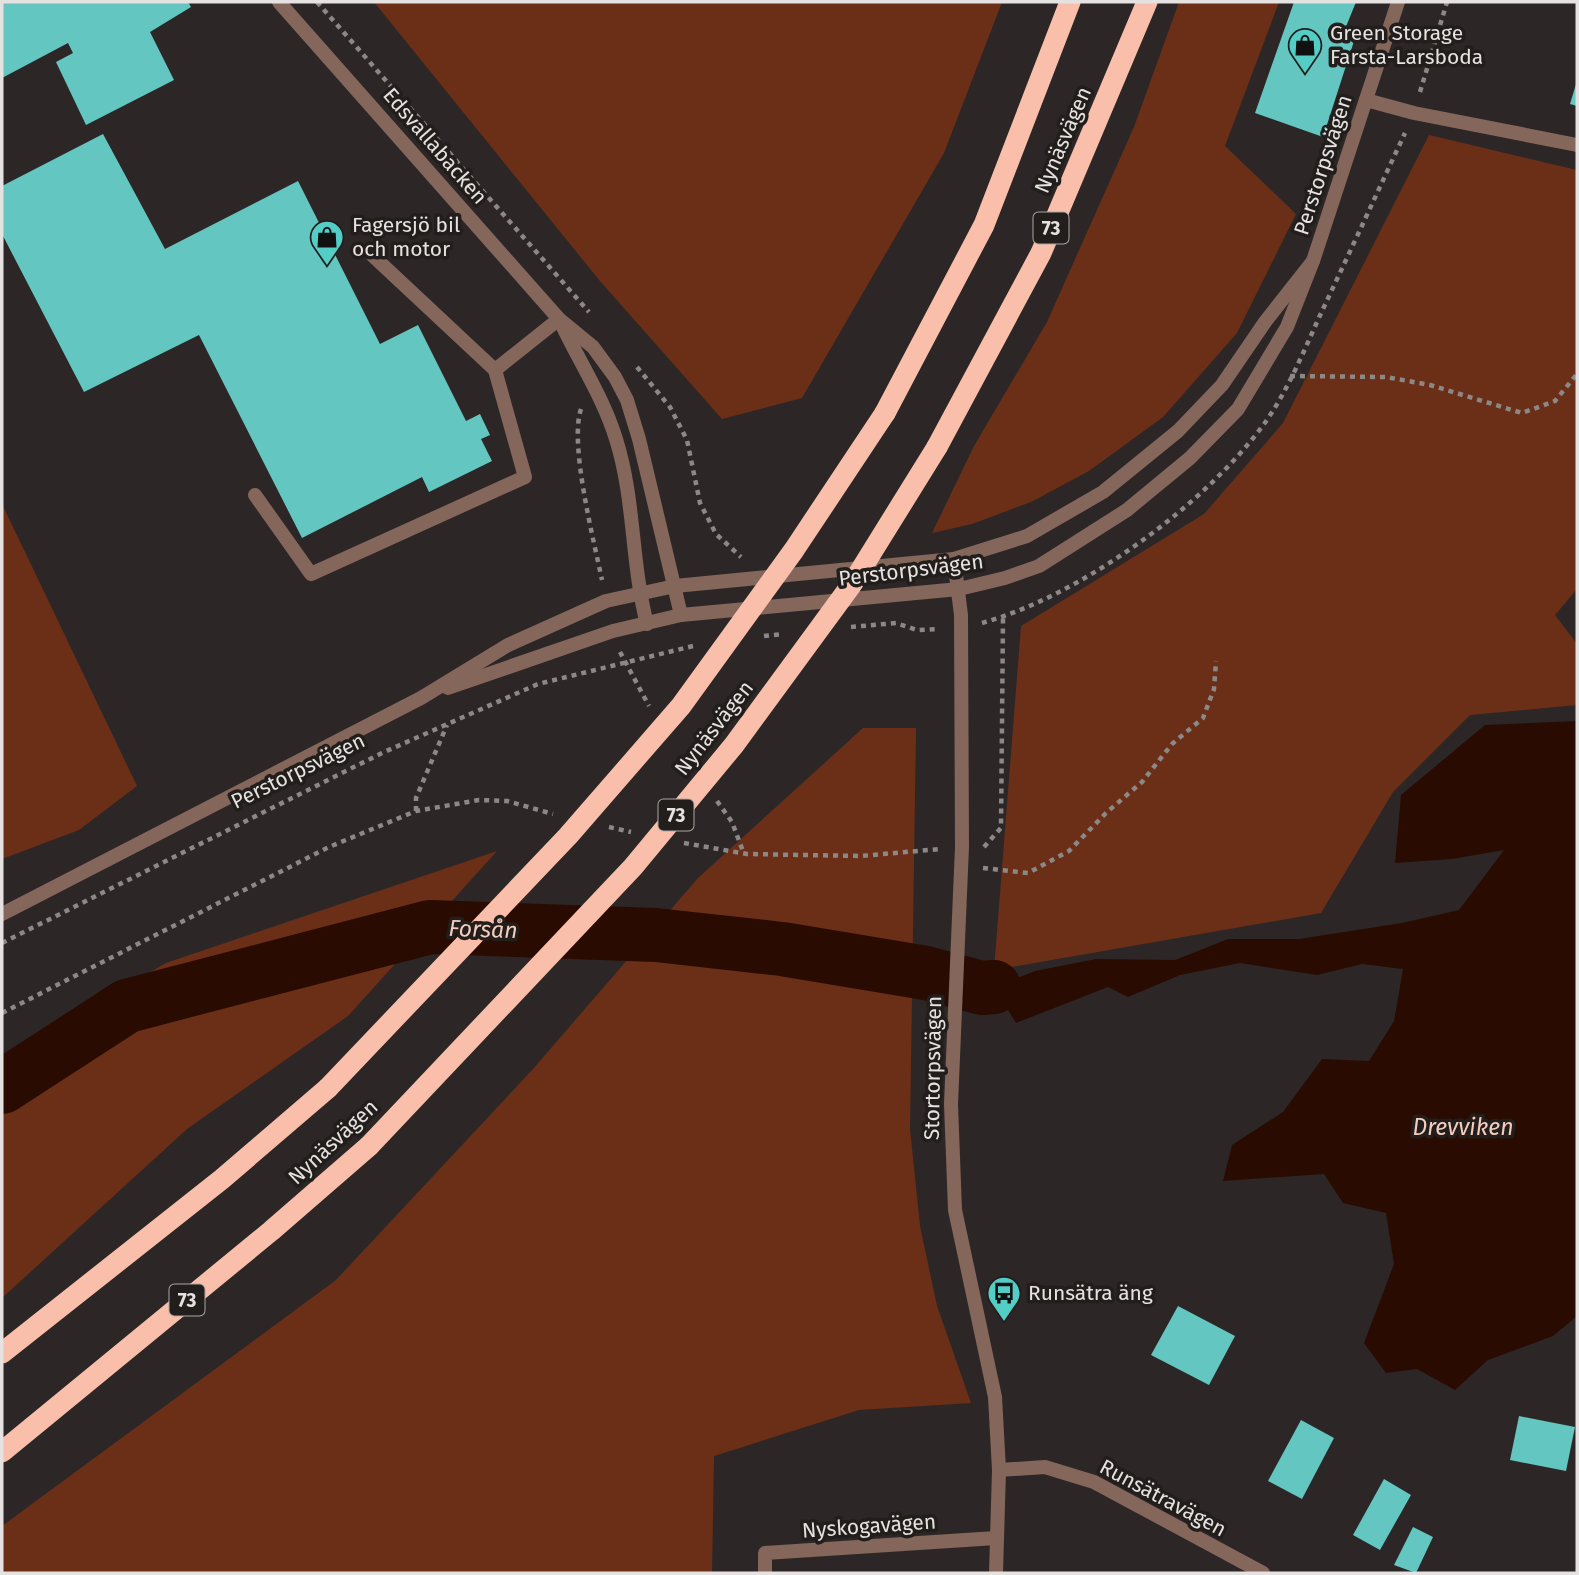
<svg xmlns="http://www.w3.org/2000/svg" width="1579" height="1575" font-family="'Fira Sans',sans-serif">
  <style>
    .green { fill: #6b2f18 }
    .water { fill: #2a0b02 }
    .lines { fill: none; stroke-linecap: round; stroke-linejoin: round }
    .river { stroke: #2a0b02; stroke-width: 54 }
    .building { fill: #63c6c1 }
    .path { stroke: #8c8887; stroke-width: 4.5; stroke-dasharray: 5 5; stroke-linecap: butt }
    .service { stroke: #84665b; stroke-width: 14 }
    .minor { stroke: #84665b; stroke-width: 14 }
    .motorway { stroke: #fabfaa; stroke-width: 21 }
    .motorway-bridge { stroke: #fabfaa; stroke-width: 21 }
    .labels { text-anchor: middle; stroke-width: 7; stroke-linejoin: round; paint-order: stroke }
    .shield { fill: #221e1c; stroke: #aaa7a6; stroke-width: 2 }
    .shield-label { font-size: 19px; font-weight: bold; fill: #e5e2e1 }
    .poi-label { font-size: 21px; fill: #e5e2e1; stroke: #221e1c; text-anchor: start }
    .street-label { font-size: 21px; fill: #e5e2e1; stroke: #221e1c }
    .water-label { font-size: 23px; font-style: italic; fill: #f5cdbf; stroke: #221e1c }
  </style>
  <rect width="100%" height="100%" fill="#2c2726"/>
  <g class="green">
    <polygon points="374,2 1002,2 944,153 802,398 722,419 600,281"/>
    <polygon points="1179,2 1279,2 1225,146 1296,214 1237,333 1163,417 1089,471 1031,502 972,524 932,533 974,446 1047,322 1134,127"/>
    <polygon points="1429,135 1577,170 1577,589 1555,615 1577,644 1577,705 1470,715 1393,792 1321,913 994,970 1021,626 1204,514 1283,423"/>
    <polygon points="2,504 137,786 79,830 2,859"/>
    <polygon points="863,728 916,728 910,1129 920,1226 937,1306 971,1403 859,1410 714,1456 712,1573 2,1573 2,1526 336,1280 533,1069 698,878"/>
    <polygon points="497,851 348,1016 187,1129 2,1298 2,1057 166,963"/>
  </g>
  <polygon class="water" points="1577,721 1577,1316 1553,1336 1488,1360 1455,1390 1417,1369 1386,1373 1364,1343 1394,1264 1386,1213 1343,1203 1324,1174 1223,1181 1232,1145 1283,1112 1322,1059 1369,1061 1394,1021 1403,969 1362,964 1317,975 1240,963 1180,975 1128,997 1108,987 1016,1023 994,987 1035,971 1096,959 1175,960 1228,939 1299,939 1402,923 1459,910 1504,850 1452,859 1395,863 1401,795 1485,725"/>
  <g class="lines">
    <polyline class="river" points="2,1087 127,1006 430,927 656,935 782,949 926,973 982,988 994,987"/>
  </g>
  <g class="building">
    <polygon points="2,2 188,2 191,7 150,32 174,80 86,125 56,62 73,53 68,43 2,78"/>
    <polygon points="1294,2 1356,2 1343,34 1355,38 1323,137 1255,113"/>
    <polygon points="1577,81 1577,106 1570,104"/>
    <polygon points="103,134 165,249 298,181 380,344 418,325 466,421 480,414 490,435 481,439 492,461 429,492 422,477 302,538 199,335 84,392 2,234 2,186"/>
    <polygon points="1178,1306 1235,1336 1209,1385 1151,1355"/>
    <polygon points="1519,1416 1575,1427 1566,1471 1510,1460"/>
    <polygon points="1301,1420 1334,1438 1302,1499 1268,1481"/>
    <polygon points="1384,1479 1411,1495 1380,1550 1353,1535"/>
    <polygon points="1413,1527 1433,1537 1416,1573 1394,1565"/>
  </g>
  <g class="lines">
    <g class="path">
      <polyline points="317,2 589,312"/>
      <polyline points="1420,92 1447,2"/>
      <polyline points="637,367 670,407 687,440 700,503 716,534 741,557"/>
      <polyline points="1290,376 1386,377 1430,385 1522,413 1555,401 1577,374"/>
      <path d="M581,409C569,444 594,541 602,580"/>
      <path d="M982,623C1080,596 1204,506 1264,424C1288,391 1305,348 1322,311C1350,252 1377,193 1405,133"/>
      <polyline points="851,627 896,623 917,630 939,629"/>
      <polyline points="764,636 783,634"/>
      <polyline points="620,652 649,706"/>
      <polyline points="717,801 732,822 744,854"/>
      <polyline points="416,811 416,798 447,725"/>
      <polyline points="609,827 631,832"/>
      <polyline points="684,843 747,854 861,856 940,849"/>
      <polyline points="984,847 1001,828 1003,617"/>
      <polyline points="983,868 1028,873 1069,851 1106,813 1142,782 1172,744 1203,718 1214,689 1216,661"/>
      <polyline points="2,943 382,753 538,684 693,646"/>
      <polyline points="2,1013 329,847 416,811 479,800 507,801 553,814"/>
    </g>
    <g class="service">
      <polyline points="373,256 495,370 559,319"/>
      <polyline points="255,495 311,574 525,477 495,370"/>
    </g>
    <g class="minor">
      <polyline points="279,2 559,319 593,347 615,377 627,400 639,439 681,615"/>
      <polyline points="1366,100 1414,113 1577,145"/>
      <path d="M561,323C580,363 603,397 616,439C635,499 631,563 647,624"/>
      <polyline points="954,559 961,615 962,847 951,1104 955,1210 995,1397 999,1470 996,1573"/>
      <polyline points="448,688 613,631 681,615 959,589 1005,578 1039,566 1127,510 1190,458 1238,409 1287,327 1313,261 1398,2"/>
      <polyline points="2,914 421,698 508,645 606,601 675,586 954,559 1027,536 1103,492 1178,431 1222,385 1265,322 1313,261"/>
      <polyline points="999,1470 1045,1467 1094,1482 1263,1573"/>
      <polyline points="765,1573 765,1553 996,1538"/>
    </g>
    <g class="motorway">
      <polyline points="885,413 984,225 1070,2"/>
      <polyline points="937,447 1041,253 1147,2"/>
      <polyline points="2,1353 222,1179 328,1088"/>
      <polyline points="2,1452 271,1231 369,1146"/>
    </g>
    <g class="motorway-bridge">
      <polyline points="328,1088 568,836 681,706 794,550 885,413"/>
      <polyline points="369,1146 633,867 734,745 852,584 937,447"/>
    </g>
  </g>
  <defs>
    <symbol id="shop-pin" viewBox="-11 -11 22 30"><path d="M0 17L-7.5 6A9.5 9.5 0 1 1 7.5 6Z" fill="#54cdc7" stroke="#221e1c"/><path d="M-5-2.5h2.3a2.7 3.5 0 0 1 5.4 0H5L5.5 6h-11ZM-1.5-2.5h3a1.5 2.3 0 0 0-3 0Z" fill="#111"/></symbol>
    <symbol id="bus-pin" viewBox="-11 -11 22 30"><path d="M0 17L-7.5 6A9.5 9.5 0 1 1 7.5 6Z" fill="#54cdc7" stroke="#221e1c"/><path d="M-5-6H5V4H4V6H2V4H-2V6H-4V4H-5ZM-3.5-4V0h7V-4ZM-3.5 1.2v1.5H-2V1.2ZM2 1.2v1.5H3.5V1.2Z" fill="#111"/></symbol>
  </defs>
  <g fill-rule="evenodd">
    <use href="#shop-pin" x="1286" y="26" width="38" height="52"/>
    <use href="#shop-pin" x="308" y="218" width="38" height="52"/>
    <use href="#bus-pin" x="985" y="1274" width="38" height="52"/>
  </g>
  <g class="labels">
    <g class="shield">
      <rect x="1033.5" y="212.5" width="35" height="31" rx="5"/>
      <rect x="658.5" y="799.5" width="35" height="31" rx="5"/>
      <rect x="169.5" y="1284.5" width="35" height="31" rx="5"/>
    </g>
    <g class="shield-label">
      <text x="1051" y="235">73</text>
      <text x="676" y="822">73</text>
      <text x="187" y="1307">73</text>
    </g>
    <g class="poi-label">
      <text x="1330" y="40">Green Storage<tspan x="1330" dy="24">Farsta-Larsboda</tspan></text>
      <text x="352" y="232">Fagersjö bil<tspan x="352" dy="24">och motor</tspan></text>
      <text x="1028" y="1300">Runsätra äng</text>
    </g>
    <g class="street-label">
      <text transform="translate(1063 140) rotate(-67)" y="7">Nynäsvägen</text>
      <text transform="translate(435 146) rotate(49)" y="7">Edsvallabacken</text>
      <text transform="translate(1323 165) rotate(-72)" y="7">Perstorpsvägen</text>
      <text transform="translate(911 570) rotate(-7)" y="7">Perstorpsvägen</text>
      <text transform="translate(714 728) rotate(-52)" y="7">Nynäsvägen</text>
      <text transform="translate(298 771) rotate(-26)" y="7">Perstorpsvägen</text>
      <text transform="translate(933 1068) rotate(-89)" y="7">Stortorpsvägen</text>
      <text transform="translate(333 1142) rotate(-43)" y="7">Nynäsvägen</text>
      <text transform="translate(1163 1498) rotate(28)" y="7">Runsätravägen</text>
      <text transform="translate(869 1526) rotate(-4)" y="7">Nyskogavägen</text>
    </g>
    <g class="water-label">
      <text transform="translate(483 929) rotate(2)" y="8">Forsån</text>
      <text x="1463" y="1135">Drevviken</text>
    </g>
  </g>
  <rect width="1579" height="1575" fill="none" stroke="#e5e2e1" stroke-width="7"/>
</svg>
